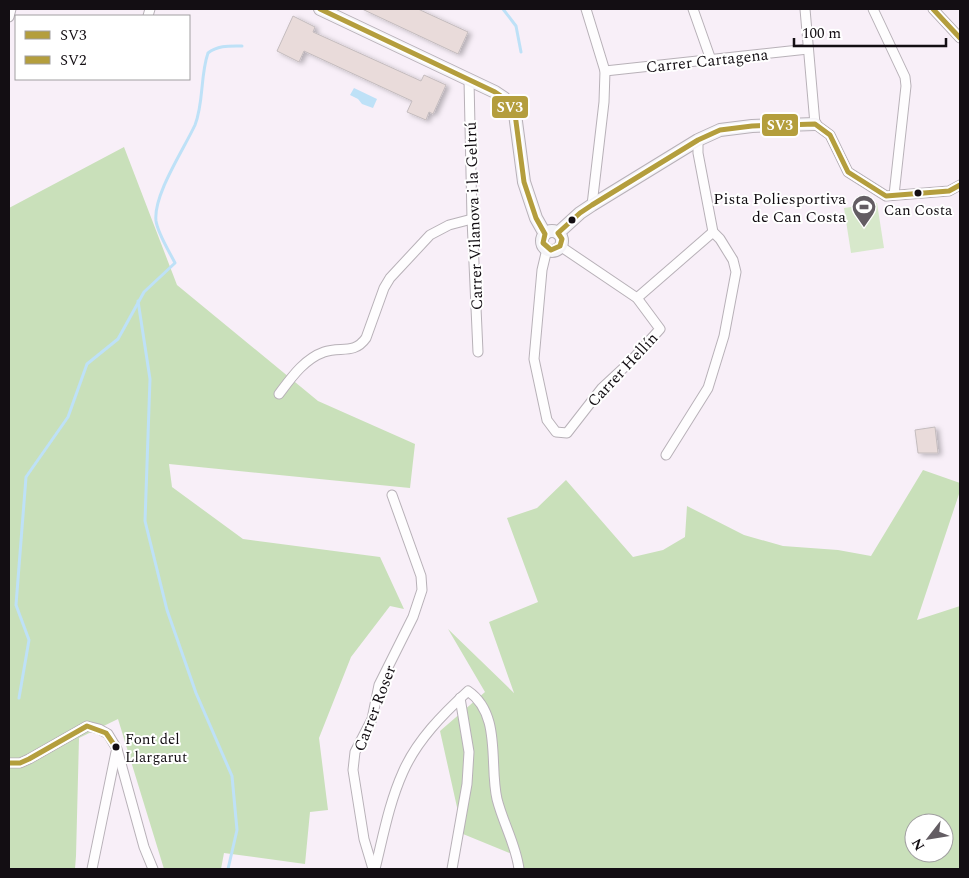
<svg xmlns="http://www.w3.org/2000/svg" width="969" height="878" font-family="Spectral,serif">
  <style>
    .green { fill: #d7e8cb }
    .forest { fill: #c9e0ba; fill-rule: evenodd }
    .water { fill: #bee1f7 }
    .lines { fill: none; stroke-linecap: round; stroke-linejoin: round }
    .stream { stroke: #bee1f7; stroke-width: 3 }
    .building { fill: #e9dbda; stroke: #c4bcbe; filter: url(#shadow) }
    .street-casing { stroke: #b8b1b8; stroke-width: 11 }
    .secondary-casing { stroke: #b8b1b8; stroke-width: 14 }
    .street { stroke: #fefdfe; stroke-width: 9 }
    .secondary { stroke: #f5f4f8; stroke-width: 12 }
    .bus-1-casing { stroke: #fff; stroke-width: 9 }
    .bus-2-casing { stroke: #fff; stroke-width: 9 }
    .bus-1 { stroke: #b49e3d; stroke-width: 5 }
    .bus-2 { stroke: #b49e3d; stroke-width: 5 }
    .bus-dot { fill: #130e13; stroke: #fff; stroke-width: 2 }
    .labels { text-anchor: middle; stroke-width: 4; stroke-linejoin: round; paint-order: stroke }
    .bus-label { font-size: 15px; fill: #130e13; stroke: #fff }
    .street-label { font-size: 16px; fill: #130e13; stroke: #fff }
    .poi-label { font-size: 16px; fill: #130e13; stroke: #fff; text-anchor: end }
    .line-badge { stroke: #fff; stroke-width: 2 }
    .badge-label { font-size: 14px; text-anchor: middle; font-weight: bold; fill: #fff }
  </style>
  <defs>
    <filter id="shadow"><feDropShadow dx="3.5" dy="2" stdDeviation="2.5" flood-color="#0004"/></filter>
  </defs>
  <rect width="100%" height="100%" fill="#f8eff8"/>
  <polygon class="green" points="877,203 884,248 851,253 844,208"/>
  <g class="forest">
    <polygon points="124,147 177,285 318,401 415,444 410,488 169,464 172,487 243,539 380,557 404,609 390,606 351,657 319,738 328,810 310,812 305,864 224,853 221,869 164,869 118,719 79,738 76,856 75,869 9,869 9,208"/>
    <path d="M923,470L960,483V491L917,620L960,606V869H519L517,856L463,834L440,731L485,692L448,629L514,693L489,622L538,602L507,518L537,508L566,480L633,557L663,550L685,537L687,506L744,535L783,546L838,550L871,556ZM914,823H944V853H914Z"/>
  </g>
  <polygon class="water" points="354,88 377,99 373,108 362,104 358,99 350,95"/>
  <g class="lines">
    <g class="stream">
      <polyline points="503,9 516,26 521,52"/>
      <polyline points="138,301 150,379 145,521 167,610 196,693 232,776 237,830 228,869"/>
      <path d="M19,698L29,640L16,605L26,477L68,417L87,364L118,339L144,292L175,263C169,251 158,234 156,221C153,195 184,149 195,125C204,102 200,76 208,53C218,45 230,46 242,46"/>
    </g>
  </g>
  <g class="building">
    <polygon points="362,9 418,9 468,32 458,54"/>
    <polygon points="293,16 315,27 313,32 421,81 424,75 446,85 433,114 429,112 426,120 407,112 412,101 304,51 299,62 277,51"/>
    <polygon points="935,427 938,453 918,453 915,430"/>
  </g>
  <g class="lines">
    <defs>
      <g id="street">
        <polyline points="586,9 605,71 604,102 592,205"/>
        <polyline points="693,9 711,60"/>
        <polyline points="805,9 815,124 830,135 848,172 886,196 949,191 960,185"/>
        <polyline points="873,9 905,77 906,86 894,195"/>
        <polyline points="933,9 960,38"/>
        <polyline points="148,16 150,9"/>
        <polyline points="9,17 11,9"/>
        <polyline points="605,71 808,49"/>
        <polyline points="469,80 472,219 478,352"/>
        <polyline points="547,249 542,270 534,359 547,420 556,432 567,433 602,388 631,361 660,329 637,298 560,246"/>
        <polyline points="637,298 713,232"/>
        <path d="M279,394C291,378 304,359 324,352C340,346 354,355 366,338L384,288L390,278L430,235L449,225L472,219"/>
        <polyline points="666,455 708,388 724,336 736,272 733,260 720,239 713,232 698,153 698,140"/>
        <polyline points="9,763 20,763 29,759 87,726 99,729 108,734 117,749 144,847 153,869"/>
        <polyline points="92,869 116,752"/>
        <polyline points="373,869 364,839 353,770 355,752 372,719 379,685 413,617 422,590 421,576 392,495"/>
        <path d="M375,869C383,837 389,803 403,772C417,740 443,714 468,691C502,714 489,765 497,799C503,823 516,845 519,869"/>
        <polyline points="452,869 467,784 469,752 460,698"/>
      </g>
      <g id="secondary">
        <polyline points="320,9 495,92 504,98 515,114 524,182 536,218 545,234"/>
        <circle cx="552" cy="241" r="10"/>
        <polyline points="558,233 580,213 592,205 698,140 720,130 752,126 815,124"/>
      </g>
    </defs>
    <use href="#street" class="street-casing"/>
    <use href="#secondary" class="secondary-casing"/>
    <use href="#street" class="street"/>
    <use href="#secondary" class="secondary"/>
    <defs>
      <g id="bus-1">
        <polyline points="320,9 495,92 504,98 515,114 524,182 536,218 545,234 543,243 551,250 560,246 562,239 558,233 580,213 592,205 698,140 720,130 752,126 815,124 830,135 848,172 886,196 949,191 960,185"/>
        <polyline points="933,9 960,38"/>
      </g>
      <polyline id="bus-2" points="9,763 20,763 29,759 87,726 106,733 117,749"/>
    </defs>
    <use href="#bus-1" class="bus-1-casing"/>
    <use href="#bus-2" class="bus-2-casing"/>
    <use href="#bus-1" class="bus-1"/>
    <use href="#bus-2" class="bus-2"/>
  </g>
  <defs>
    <symbol id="stadium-pin" viewBox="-11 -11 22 30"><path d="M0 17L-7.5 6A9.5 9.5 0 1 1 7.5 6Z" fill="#635d63" stroke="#fff"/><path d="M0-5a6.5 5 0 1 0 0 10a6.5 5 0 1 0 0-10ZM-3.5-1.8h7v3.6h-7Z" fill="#fff"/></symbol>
  </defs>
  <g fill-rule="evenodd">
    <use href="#stadium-pin" x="850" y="193" width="28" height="38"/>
  </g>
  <g class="bus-dot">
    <circle cx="918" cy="193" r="4.5"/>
    <circle cx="572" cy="220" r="4.5"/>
    <circle cx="116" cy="747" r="4.5"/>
  </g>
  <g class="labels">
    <g class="bus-label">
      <text x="918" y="215">Can Costa</text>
      <text x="125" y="744" text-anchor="start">Font del<tspan x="125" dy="18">Llargarut</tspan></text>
    </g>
    <g class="street-label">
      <text transform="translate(707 60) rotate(-6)" y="6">Carrer Cartagena</text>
      <text transform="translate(473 216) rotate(-92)" y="6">Carrer Vilanova i la Geltrú</text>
      <text transform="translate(622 369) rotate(-47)" y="6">Carrer Hellín</text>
      <text transform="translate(374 708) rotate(-69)" y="6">Carrer Roser</text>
    </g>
    <g class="poi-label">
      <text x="846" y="204">Pista Poliesportiva<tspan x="846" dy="18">de Can Costa</tspan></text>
    </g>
  </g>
  <g class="line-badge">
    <rect x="491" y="95" width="38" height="24" rx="5" fill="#b49e3d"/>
    <rect x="761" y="113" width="38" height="24" rx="5" fill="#b49e3d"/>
  </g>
  <g class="badge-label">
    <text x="510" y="112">SV3</text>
    <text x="780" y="130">SV3</text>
  </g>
  <rect width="969" height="878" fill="none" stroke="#130e13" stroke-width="20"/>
  <rect x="15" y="15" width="175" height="65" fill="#ffffff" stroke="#a19fa1"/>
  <rect x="25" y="31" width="25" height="8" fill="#b49e3d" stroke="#a19fa1"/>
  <text x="60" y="40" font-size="15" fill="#130e13">SV3</text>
  <rect x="25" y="56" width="25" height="8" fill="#b49e3d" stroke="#a19fa1"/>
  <text x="60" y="65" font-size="15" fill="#130e13">SV2</text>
  <g transform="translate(929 838) rotate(239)"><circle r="24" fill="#ffffff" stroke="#a19fa1"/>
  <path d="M0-4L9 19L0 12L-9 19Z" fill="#635d63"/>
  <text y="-8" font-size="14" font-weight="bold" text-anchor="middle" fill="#130e13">N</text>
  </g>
  <path d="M794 38v8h152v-8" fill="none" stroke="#130e13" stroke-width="2.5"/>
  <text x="802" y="38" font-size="15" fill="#130e13" stroke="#ffffff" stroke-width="4" paint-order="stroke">100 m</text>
</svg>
